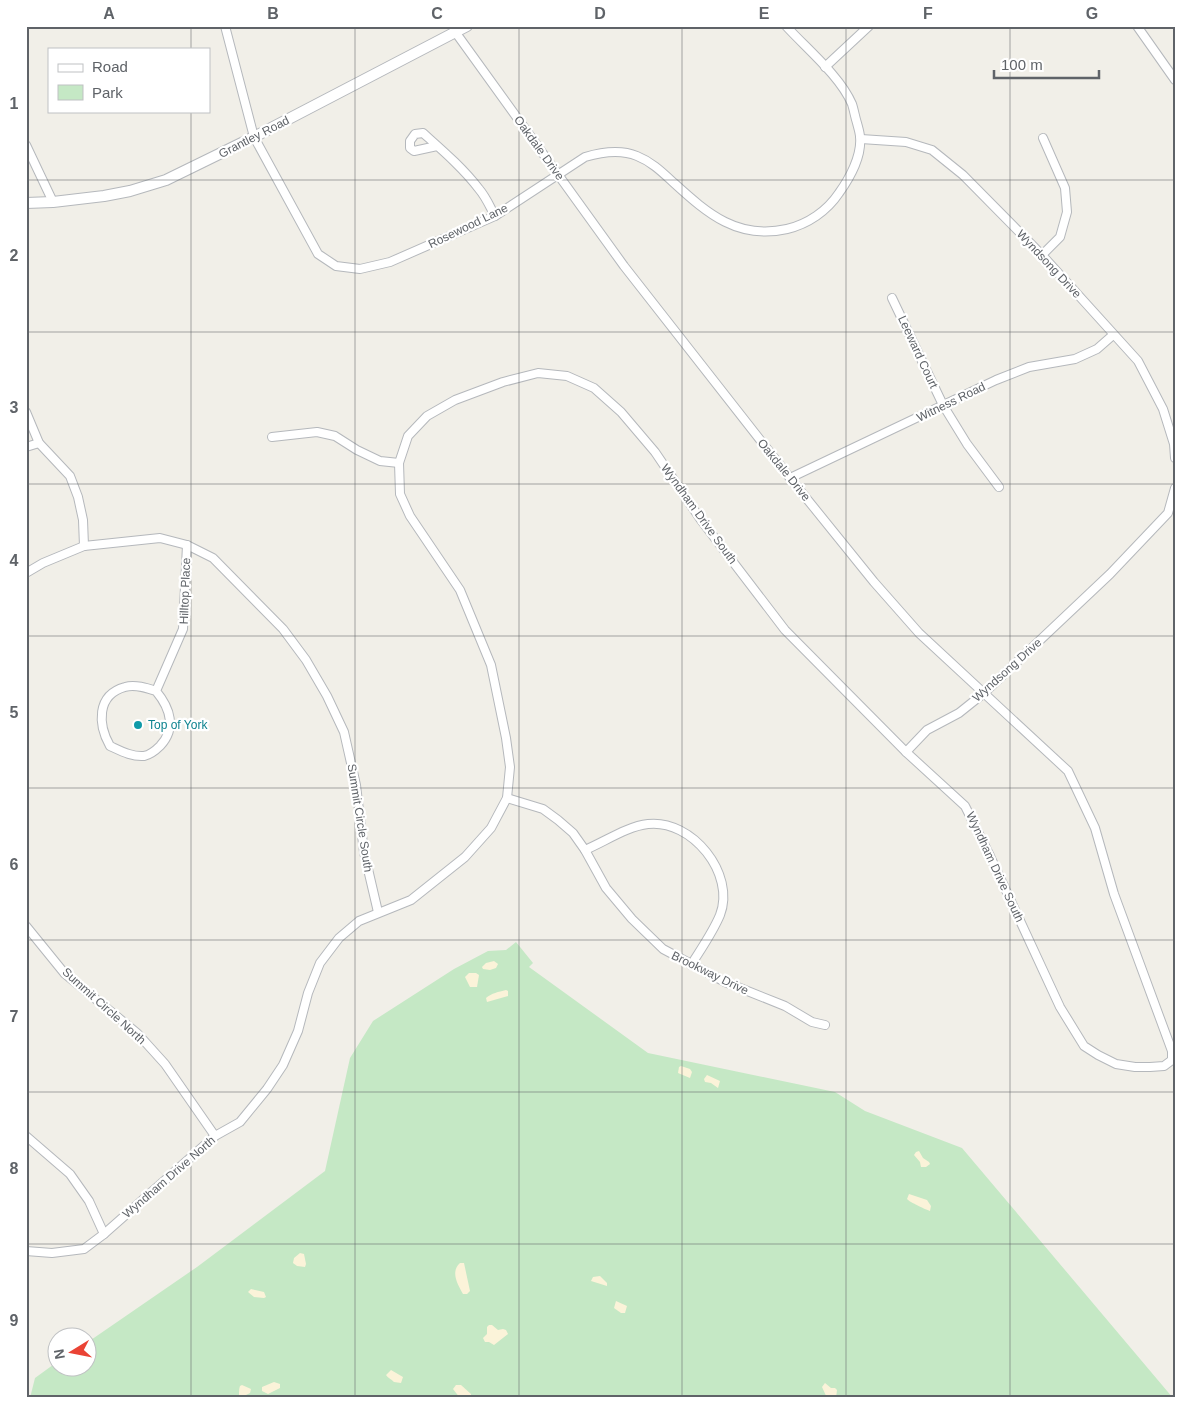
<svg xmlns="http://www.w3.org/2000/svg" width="1201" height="1424" font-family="Helvetica,sans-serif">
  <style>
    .green { fill: #c5e8c5 }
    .sand { fill: #fbf3d9 }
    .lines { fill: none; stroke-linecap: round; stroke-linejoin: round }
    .minor-casing { stroke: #b5b8bc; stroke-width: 10 }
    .tertiary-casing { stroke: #b5b8bc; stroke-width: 12 }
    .minor { stroke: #fff; stroke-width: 8 }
    .tertiary { stroke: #fff; stroke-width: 10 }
    .grid { fill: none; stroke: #5f6368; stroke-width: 1; stroke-opacity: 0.55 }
    .culture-dot { fill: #0f9aa8; stroke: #fff; stroke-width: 2 }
    .labels { text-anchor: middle; stroke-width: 4.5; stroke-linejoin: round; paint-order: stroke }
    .street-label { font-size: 12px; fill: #5f6368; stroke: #fff }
    .culture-label { font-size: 12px; fill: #0d838f; stroke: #fff; text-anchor: start }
    .neatline { fill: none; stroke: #5f6368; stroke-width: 2 }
    .grid-label { font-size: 16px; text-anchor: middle; font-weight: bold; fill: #5f6368 }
  </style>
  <rect width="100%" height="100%" fill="#f1efe8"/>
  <polygon class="green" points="516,942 533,963 529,967 648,1053 835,1092 865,1111 962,1148 1173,1398 30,1398 35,1378 57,1362 58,1366 88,1366 88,1342 197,1267 325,1171 350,1058 373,1021 454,969 488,951 506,950"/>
  <g class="sand">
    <polygon points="494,961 498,964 496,968 490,970 483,969 482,967 486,963"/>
    <polygon points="469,973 476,973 479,975 477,987 470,987 465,977"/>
    <path d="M506,990L508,991V996L487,1002L486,998C492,993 498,992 506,990Z"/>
    <polygon points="681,1066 690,1069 692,1072 690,1078 678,1073 679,1067"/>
    <polygon points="707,1075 720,1081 718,1088 711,1083 705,1082 704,1079"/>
    <polygon points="919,1151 923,1158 929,1162 930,1164 926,1167 921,1167 920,1162 914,1155 916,1152"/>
    <path d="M909,1194L927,1200L931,1206L930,1211C927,1210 909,1202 907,1199Z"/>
    <polygon points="300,1253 304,1254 306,1264 305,1267 297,1266 293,1263 294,1258"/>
    <path d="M460,1263H464L470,1291L467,1294H463C458,1285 450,1272 460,1263Z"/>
    <polygon points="600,1276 607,1283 607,1286 591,1281 593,1277"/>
    <polygon points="251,1289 264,1292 266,1297 264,1298 254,1297 248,1292"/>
    <polygon points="616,1301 627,1306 625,1313 621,1313 614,1308"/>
    <polygon points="489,1325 492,1325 498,1330 503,1329 506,1330 508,1334 494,1345 489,1342 485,1342 483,1338 487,1334 487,1327"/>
    <path d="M391,1370L403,1377L401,1383L394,1382C391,1379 388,1378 386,1375Z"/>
    <polygon points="274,1382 280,1384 280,1388 268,1394 262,1391 262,1387"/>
    <polygon points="825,1383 831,1388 835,1388 837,1390 836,1398 827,1398 822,1387"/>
    <path d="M242,1385L251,1389L250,1393L242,1397L239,1396C239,1393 239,1388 240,1386Z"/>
    <polygon points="456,1385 461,1385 471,1394 471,1398 460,1398 453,1389"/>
  </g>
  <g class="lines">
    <defs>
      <g id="minor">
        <path d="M225,26L254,137L318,254L336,266L360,269L390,262L495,216L585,157C602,152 620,149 637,156C652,162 662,172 674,183C708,214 738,240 787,229C808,224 827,211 839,193C849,179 862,156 860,137C860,133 858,127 857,123C855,117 854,110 852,104C840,76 807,49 786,26"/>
        <polyline points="1137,26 1175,80"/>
        <polyline points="825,67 869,26"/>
        <polyline points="861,139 906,142 932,150 963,175 1042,255 1138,361 1163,409 1174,444 1175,458"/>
        <polyline points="26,145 53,202"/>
        <path d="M437,146L414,151L410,148V141L415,134L423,133C442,150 463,168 479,189C486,197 490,207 495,216"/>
        <polyline points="1042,255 1060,237 1067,212 1065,188 1043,138"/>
        <polyline points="892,298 943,405 967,444 999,487"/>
        <polyline points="26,412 39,443 70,476 78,497 83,520 84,546"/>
        <polyline points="272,437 317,432 335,436 357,450 380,461 399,463"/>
        <polyline points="26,447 39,443"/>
        <polyline points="790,478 996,380 1029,367 1075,359 1097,349 1113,335"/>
        <polyline points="26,573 43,563 84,546 160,538 187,545 213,558 283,629 306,660 327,696 344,732 356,785 364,852 378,912"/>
        <path d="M156,691C170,708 177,728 160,746C156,750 149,755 144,756C132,757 121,751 110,746C98,725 96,695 125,687C135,684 147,688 156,691L183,629L187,545"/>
        <polyline points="906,752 927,730 959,713 984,693 1110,574 1168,513 1175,488"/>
        <polyline points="507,798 543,809 558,820 573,833 585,850 606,888 632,919 663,949 725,982 785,1006 812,1022 825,1025"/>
        <path d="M585,850C604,842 628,826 648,824C692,819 736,874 720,915C713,932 701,949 691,965"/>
        <polyline points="26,926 65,974 137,1033 165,1064 215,1136"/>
        <polyline points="26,1136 70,1174 89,1201 104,1234"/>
        <polyline points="26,1251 52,1253 84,1249 104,1234 215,1136 240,1122 267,1089 283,1065 298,1031 308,993 320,963 339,938 359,921 411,900 465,857 491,828 507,798 510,767 506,738 491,665 460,590 410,516 400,494 399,463 408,436 427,416 455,400 503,382 538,373 567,376 594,388 621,412 655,452 701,520 785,630 906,752 965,806 990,856 1060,1007 1084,1046 1098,1055 1116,1064 1135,1067 1150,1067 1164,1066 1172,1060 1172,1051 1114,894 1095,828 1068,771 919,633 874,582 790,478 624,266 456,33"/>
      </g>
      <polyline id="tertiary" points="26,203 53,202 104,196 130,191 166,180 254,137 467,26"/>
    </defs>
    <use href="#minor" class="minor-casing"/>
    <use href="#tertiary" class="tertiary-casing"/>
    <use href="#minor" class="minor"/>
    <use href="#tertiary" class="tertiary"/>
  </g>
  <path class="grid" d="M191,26V49M355,26V1398M519,26V1398M682,26V1398M846,26V1398M1010,26V1398M191,111V1398M26,180H1175M26,332H1175M26,484H1175M26,636H1175M26,788H1175M26,940H1175M26,1092H1175M26,1244H1175"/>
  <circle class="culture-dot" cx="138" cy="725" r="5"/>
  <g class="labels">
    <g class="street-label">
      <text transform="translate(254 137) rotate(-27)" y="4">Grantley Road</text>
      <text transform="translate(539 148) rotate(54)" y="4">Oakdale Drive</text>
      <text transform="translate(468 226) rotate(-26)" y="4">Rosewood Lane</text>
      <text transform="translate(1049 264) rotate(47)" y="4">Wyndsong Drive</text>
      <text transform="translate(918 352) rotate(65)" y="4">Leeward Court</text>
      <text transform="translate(951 402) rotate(-26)" y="4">Witness Road</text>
      <text transform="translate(784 470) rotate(51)" y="4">Oakdale Drive</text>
      <text transform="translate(699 514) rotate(54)" y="4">Wyndham Drive South</text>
      <text transform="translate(185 591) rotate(-88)" y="4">Hilltop Place</text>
      <text transform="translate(1007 670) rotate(-42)" y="4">Wyndsong Drive</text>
      <text transform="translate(360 818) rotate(81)" y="4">Summit Circle South</text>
      <text transform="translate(995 867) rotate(65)" y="4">Wyndham Drive South</text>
      <text transform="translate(710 973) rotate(26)" y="4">Brookway Drive</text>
      <text transform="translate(104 1006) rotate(42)" y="4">Summit Circle North</text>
      <text transform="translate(169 1177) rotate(-41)" y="4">Wyndham Drive North</text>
    </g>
    <g class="culture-label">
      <text x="148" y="729">Top of York</text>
    </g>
  </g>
  <rect width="1201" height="1424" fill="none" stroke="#ffffff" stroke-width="55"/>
  <rect x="48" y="48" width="162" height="65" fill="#ffffff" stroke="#bfc1c3"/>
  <rect x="58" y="64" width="25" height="8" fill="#ffffff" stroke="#bfc1c3"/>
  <text x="92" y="72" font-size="15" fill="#5f6368">Road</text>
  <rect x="58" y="85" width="25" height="15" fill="#c5e8c5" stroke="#bfc1c3"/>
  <text x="92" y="98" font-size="15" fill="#5f6368">Park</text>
  <g transform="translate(72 1352) rotate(260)"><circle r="24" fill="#ffffff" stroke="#bfc1c3"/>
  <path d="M0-4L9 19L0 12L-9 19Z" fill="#ea4335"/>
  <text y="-8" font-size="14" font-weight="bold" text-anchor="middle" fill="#5f6368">N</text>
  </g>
  <path d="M994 70v8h105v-8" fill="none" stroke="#5f6368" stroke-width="2.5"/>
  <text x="1001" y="70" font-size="15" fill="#5f6368" stroke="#ffffff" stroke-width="4" paint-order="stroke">100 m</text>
  <rect x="28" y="28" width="1146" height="1368" class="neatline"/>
  <g class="grid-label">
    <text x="109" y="19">A</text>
    <text x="273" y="19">B</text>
    <text x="437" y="19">C</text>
    <text x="600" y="19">D</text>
    <text x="764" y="19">E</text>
    <text x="928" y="19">F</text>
    <text x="1092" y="19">G</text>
    <text x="14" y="109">1</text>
    <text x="14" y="261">2</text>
    <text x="14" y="413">3</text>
    <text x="14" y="566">4</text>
    <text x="14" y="718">5</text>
    <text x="14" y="870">6</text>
    <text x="14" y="1022">7</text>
    <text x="14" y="1174">8</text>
    <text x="14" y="1326">9</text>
  </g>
</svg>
